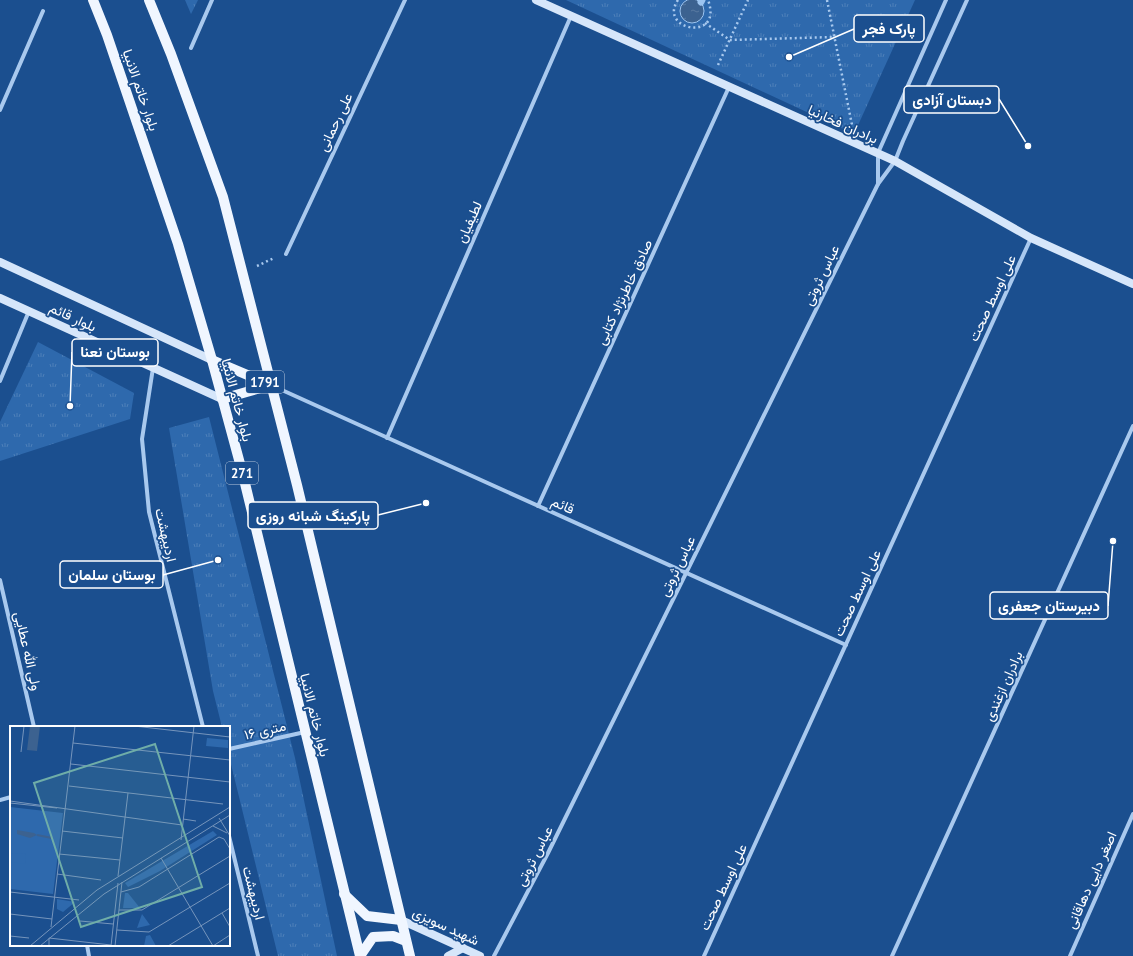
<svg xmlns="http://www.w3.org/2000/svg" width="1133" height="956" font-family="'PT Sans',Vazirmatn,sans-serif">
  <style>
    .grass { fill: url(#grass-tufts) }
    .water { fill: url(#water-ripples); stroke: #9cc4f0 }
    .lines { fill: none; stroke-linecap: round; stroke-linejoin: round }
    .stream { stroke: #9cc4f0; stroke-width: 7 }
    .path { stroke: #a9c9ee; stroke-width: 2.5; stroke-dasharray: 2 3; stroke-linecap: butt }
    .minor { stroke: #a9c9ee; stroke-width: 4 }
    .secondary { stroke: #d6e6fa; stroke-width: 8 }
    .primary { stroke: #f0f6ff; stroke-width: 10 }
    .labels { text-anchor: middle; stroke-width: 3.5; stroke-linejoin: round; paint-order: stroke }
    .shield { fill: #1b4f8f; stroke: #bbcadd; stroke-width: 1 }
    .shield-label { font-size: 13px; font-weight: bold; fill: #fff }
    .street-label { font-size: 14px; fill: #fff; stroke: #1b4f8f }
    .inset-river { fill: none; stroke: #3c6290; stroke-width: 2 }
    .inset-road { fill: none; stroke: #7695bc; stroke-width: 1 }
    .view { fill: #6fada8; fill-opacity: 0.15; stroke: #6fada8; stroke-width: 2 }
    .inset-edge { fill: none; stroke: #fff; stroke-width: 2 }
    .leader { fill: none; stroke: #fff; stroke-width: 1.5 }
    .callout-dot { fill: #fff; stroke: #1b4f8f; stroke-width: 1.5 }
    .callout { fill: #1b4f8f; stroke: #fff; stroke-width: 1.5 }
    .callout-label { font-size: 15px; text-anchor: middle; font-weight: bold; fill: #fff }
  </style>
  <defs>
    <pattern id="grass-tufts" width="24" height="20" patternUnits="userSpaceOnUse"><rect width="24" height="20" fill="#2e69ad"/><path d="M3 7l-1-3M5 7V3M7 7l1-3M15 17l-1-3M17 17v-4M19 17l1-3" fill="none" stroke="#4d80b9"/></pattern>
    <pattern id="water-ripples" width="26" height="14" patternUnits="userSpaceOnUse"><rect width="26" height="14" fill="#3c6290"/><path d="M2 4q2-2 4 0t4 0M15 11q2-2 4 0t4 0" fill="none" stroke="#597aa1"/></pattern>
  </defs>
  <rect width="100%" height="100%" fill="#1b4f8f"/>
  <g class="grass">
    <polygon points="185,0 198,0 191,14"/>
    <polygon points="566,0 915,0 854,134"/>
    <polygon points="38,342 134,393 130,419 0,461 0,422"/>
    <polygon points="209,417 295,758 337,956 278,956 229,756 229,727 222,727 213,691 169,428"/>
  </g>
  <circle class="water" cx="692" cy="11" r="12"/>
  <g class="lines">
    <polyline class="stream" points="701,2 702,0"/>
    <g class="path">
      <path d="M678,0C657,30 724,43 708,0"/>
      <polyline points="827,0 852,125"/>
      <polyline points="705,23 730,40 834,37"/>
      <polyline points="718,65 748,0"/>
      <polyline points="257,266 274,258"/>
    </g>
    <g class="minor">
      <polyline points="191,48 212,0"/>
      <polyline points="0,110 43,11"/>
      <polyline points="878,184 878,153 946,0"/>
      <polyline points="286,254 405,0"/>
      <polyline points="153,368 142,439 149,512 203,727"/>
      <polyline points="0,381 29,311"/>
      <polyline points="273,386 846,645"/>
      <polyline points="387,438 571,16"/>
      <polyline points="538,506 729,87"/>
      <polyline points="0,580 34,727"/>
      <polyline points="229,749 305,732"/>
      <polyline points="0,800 11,797"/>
      <polyline points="229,836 258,956"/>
      <polyline points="87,945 89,956"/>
      <polyline points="494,956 548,853 878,184 895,161 903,141 967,0"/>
      <polyline points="704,956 1031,238"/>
      <polyline points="892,956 1133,426"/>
      <polyline points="1070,956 1133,814"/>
    </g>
    <g class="secondary">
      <polyline points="536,0 895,161 1031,238 1133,284"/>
      <polyline points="0,262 212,360"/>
      <polyline points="0,298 222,399"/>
      <polyline points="401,920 480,956"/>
      <polyline points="448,956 463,948"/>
    </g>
    <g class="primary">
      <polyline points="93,0 107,35 178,244 212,360 242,471 360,956"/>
      <polyline points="149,0 171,54 223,197 297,485 410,956"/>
      <polyline points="212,360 271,385 222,399"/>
      <polyline points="344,894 367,916 401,920"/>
      <polyline points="360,956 373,937 393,936 406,941"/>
    </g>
  </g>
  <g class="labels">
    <g class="shield">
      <rect x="246" y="371" width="38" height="22" rx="3"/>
      <rect x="226" y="462" width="32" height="22" rx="3"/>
    </g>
    <g class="shield-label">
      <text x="265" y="387">1791</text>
      <text x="242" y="478">271</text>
    </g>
    <g class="street-label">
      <text transform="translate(141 90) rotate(71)" y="5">بلوار خاتم الانبیا</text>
      <text transform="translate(335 122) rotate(-65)" y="5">علی رحمانی</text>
      <text transform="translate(843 124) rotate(24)" y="5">برادران فخارنیا</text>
      <text transform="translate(469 222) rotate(-66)" y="5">لطیفیان</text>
      <text transform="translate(821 275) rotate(-64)" y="5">عباس ثروتی</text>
      <text transform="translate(624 292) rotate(-65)" y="5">صادق خاطرنژاد کتابی</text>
      <text transform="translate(992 298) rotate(-65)" y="5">علی اوسط صحت</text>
      <text transform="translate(73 317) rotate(25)" y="5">بلوار قائم</text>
      <text transform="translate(237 400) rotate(75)" y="5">بلوار خاتم الانبیا</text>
      <text transform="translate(563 505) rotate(24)" y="5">قائم</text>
      <text transform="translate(166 535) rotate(77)" y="5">اردیبهشت</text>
      <text transform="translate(677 566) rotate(-64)" y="5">عباس ثروتی</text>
      <text transform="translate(857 593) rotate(-65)" y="5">علی اوسط صحت</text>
      <text transform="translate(28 651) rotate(77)" y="5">ولی الله عطایی</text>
      <text transform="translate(1003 686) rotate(-66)" y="5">برادران ازغندی</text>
      <text transform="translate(315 715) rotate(76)" y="5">بلوار خاتم الانبیا</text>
      <text transform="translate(265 730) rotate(-13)" y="5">۱۶ متری</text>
      <text transform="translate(534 856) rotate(-63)" y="5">عباس ثروتی</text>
      <text transform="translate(1091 880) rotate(-66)" y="5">اصغر دایی دهاقانی</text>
      <text transform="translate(723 887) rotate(-65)" y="5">علی اوسط صحت</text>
      <text transform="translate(254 893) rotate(76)" y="5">اردیبهشت</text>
      <text transform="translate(446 926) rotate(25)" y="5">شهید سویزی</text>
    </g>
  </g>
  <g transform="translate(10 726)">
    <rect width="220" height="220" fill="#1b4f8f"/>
    <path d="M0,81L53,87L43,168L0,163ZM203,105L207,109L150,145L118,161L115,157ZM115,167H118L130,182H113ZM47,173L65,176L53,186L47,183ZM132,188L140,199L127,202ZM140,209L146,220H134L136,210Z" fill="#2e69ad"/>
    <path d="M197,12L218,14V22L196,20Z" fill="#2e69ad"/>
    <path d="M0,127L16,128L15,138L0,136Z" fill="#2e69ad"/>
    <path d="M20,0H30L27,25L17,24ZM7,104L24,107L27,109L20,112L7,108Z" fill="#3c6290"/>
    <path class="inset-river" d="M27,109L42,112"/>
    <path class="inset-road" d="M124,0L220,11M63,17L220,34M11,26L14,0M61,38L220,56M59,60L213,78M0,75L172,99M0,77L47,82M209,92L220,110M173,93L186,95M203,100L217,107M52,105L113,112M171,114L184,0M49,128L110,134M151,132L203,220M47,148L91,154M108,150L118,67M0,166L69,174M111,166L129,161L209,111L214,113L220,123M109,184H132L220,130M212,187L220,201M0,188L42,193M70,195L103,198M41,201L65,0M107,204L139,206L220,157M0,210L19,212M20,220L87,164L220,81M30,220L94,168L220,89M39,220V212L101,219M101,220L108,157M105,220L112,156M158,220L220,182M203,220L220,209"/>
    <path class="view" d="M145,18L192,161L71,201L24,57Z"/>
    <rect width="220" height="220" class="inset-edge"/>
  </g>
  <path class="leader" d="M789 57L854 29M1028 146L999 99M70 406L72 352M426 503L378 515M218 560L163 575M1113 541L1108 606"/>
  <g class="callout-dot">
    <circle cx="789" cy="57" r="4"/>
    <circle cx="1028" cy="146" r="4"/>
    <circle cx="70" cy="406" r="4"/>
    <circle cx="426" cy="503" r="4"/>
    <circle cx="218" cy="560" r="4"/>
    <circle cx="1113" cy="541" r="4"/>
  </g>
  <g class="callout">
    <rect x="854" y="15" width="70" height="27" rx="4"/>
    <rect x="904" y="86" width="95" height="27" rx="4"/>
    <rect x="72" y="339" width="86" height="27" rx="4"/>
    <rect x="248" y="502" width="130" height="27" rx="4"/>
    <rect x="60" y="561" width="103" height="27" rx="4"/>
    <rect x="990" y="592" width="118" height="27" rx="4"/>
  </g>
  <g class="callout-label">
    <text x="889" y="34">پارک فجر</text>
    <text x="952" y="105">دبستان آزادی</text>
    <text x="115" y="357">بوستان نعنا</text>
    <text x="313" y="521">پارکینگ شبانه روزی</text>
    <text x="112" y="580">بوستان سلمان</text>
    <text x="1049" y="611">دبیرستان جعفری</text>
  </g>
</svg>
